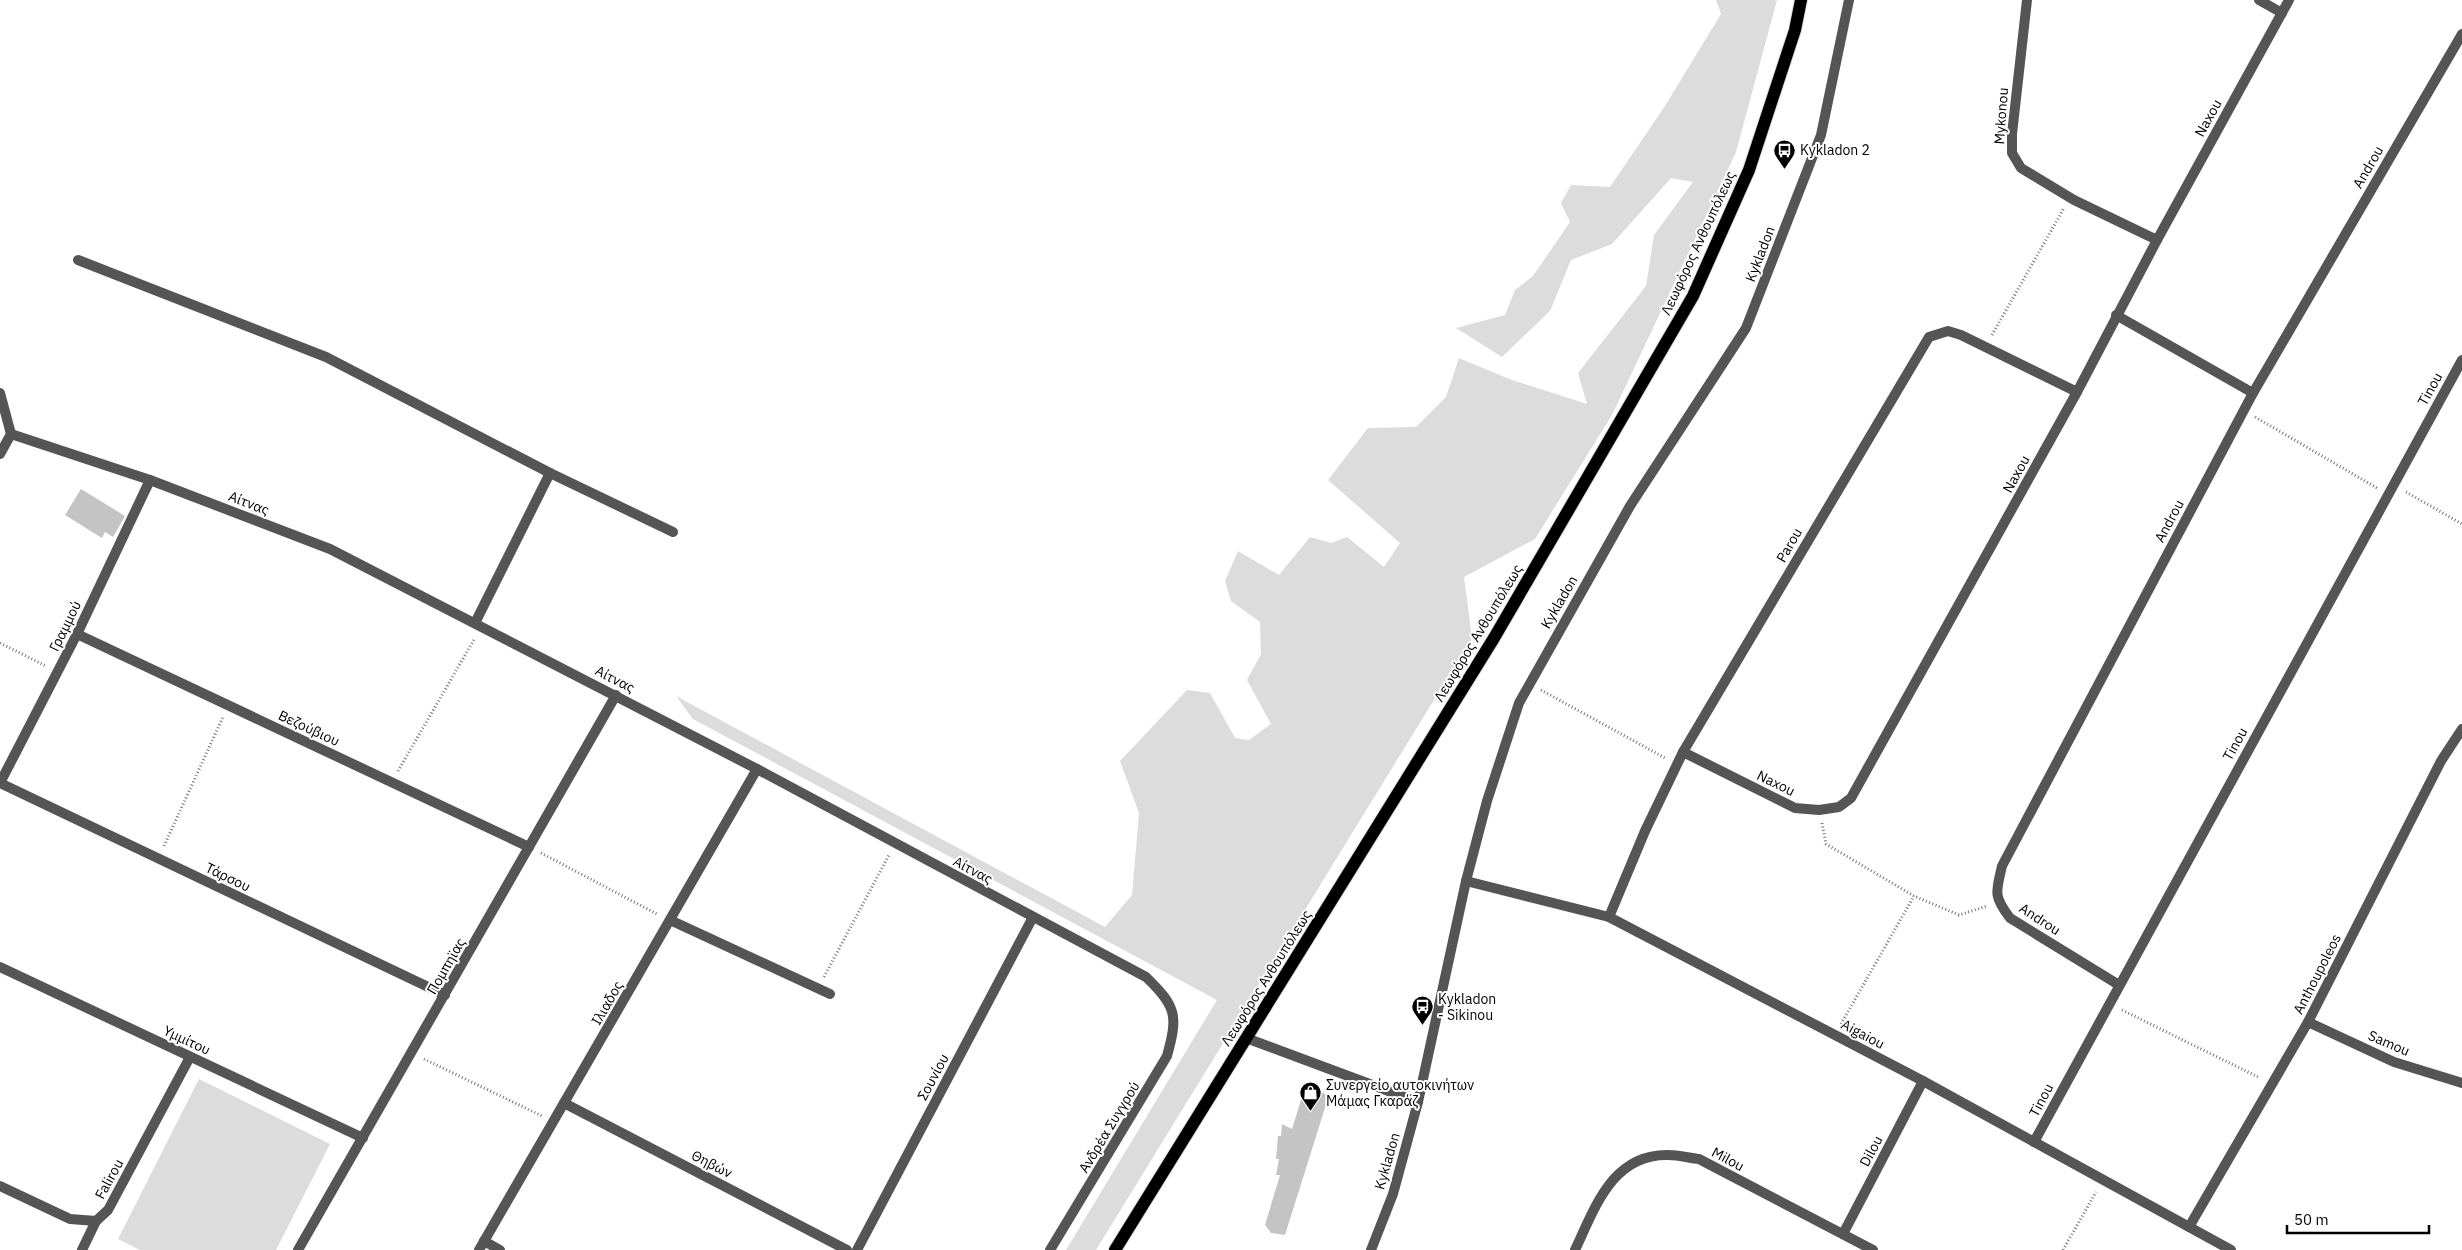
<svg xmlns="http://www.w3.org/2000/svg" width="2462" height="1250" font-family="'IBM Plex Sans',sans-serif">
  <style>
    .green { fill: #dcdcdc }
    .building { fill: #c4c4c4 }
    .lines { fill: none; stroke-linecap: round; stroke-linejoin: round }
    .primary-casing { stroke: #dbdbdb; stroke-width: 14 }
    .path { stroke: #777; stroke-width: 3; stroke-dasharray: 1 2.5; stroke-linecap: butt }
    .service { stroke: #555; stroke-width: 10 }
    .minor { stroke: #555; stroke-width: 10 }
    .tertiary { stroke: #555; stroke-width: 10 }
    .primary { stroke: #000; stroke-width: 12 }
    .labels { text-anchor: middle; stroke-width: 4; stroke-linejoin: round; paint-order: stroke }
    .street-label { font-size: 14px; fill: #000; stroke: #fff }
    .poi-label { font-size: 14px; fill: #000; stroke: #fff; text-anchor: start }
  </style>
  <rect width="100%" height="100%" fill="#fff"/>
  <g class="green">
    <polygon points="1716,0 1777,0 1736,152 1612,415 1535,539 1464,577 1472,638 1096,1250 1066,1250 1217,1000 693,719 676,696 1105,927 1132,895 1139,813 1120,761 1187,690 1210,693 1235,738 1249,740 1271,724 1247,680 1261,654 1260,622 1231,601 1225,581 1238,551 1279,575 1310,537 1331,543 1347,537 1384,567 1400,543 1328,480 1368,428 1416,427 1446,397 1459,358 1512,380 1587,404 1578,373 1646,286 1654,235 1693,182 1671,178 1612,244 1571,260 1550,311 1502,357 1456,328 1505,315 1515,290 1533,276 1570,222 1561,203 1571,185 1610,187 1665,106 1721,14"/>
    <polygon points="199,1079 330,1144 276,1250 140,1250 118,1239"/>
  </g>
  <g class="building">
    <polygon points="81,489 125,516 113,537 105,532 102,538 65,515"/>
    <polygon points="1305,1087 1329,1095 1285,1235 1271,1233 1265,1225 1280,1175 1276,1175 1279,1159 1276,1159 1278,1136 1281,1136 1282,1124 1292,1129"/>
  </g>
  <g class="lines">
    <defs>
      <polyline id="primary" points="1115,1250 1494,638 1693,296 1749,170 1795,30 1801,0"/>
    </defs>
    <use href="#primary" class="primary-casing"/>
    <g class="path">
      <polyline points="1992,335 2064,208"/>
      <polyline points="2255,417 2377,488"/>
      <polyline points="2406,492 2462,524"/>
      <polyline points="0,643 46,666"/>
      <polyline points="1541,690 1665,758"/>
      <polyline points="398,771 475,638"/>
      <polyline points="1822,823 1826,844 1914,896 1959,915 1987,906"/>
      <polyline points="164,846 223,717"/>
      <polyline points="541,853 657,914"/>
      <polyline points="824,977 889,855"/>
      <polyline points="2122,1010 2260,1078"/>
      <polyline points="1841,1024 1914,896"/>
      <polyline points="424,1059 542,1116"/>
      <polyline points="2063,1250 2096,1192"/>
    </g>
    <polyline class="service" points="1246,1038 1418,1102"/>
    <g class="minor">
      <polyline points="2027,0 2012,134 2012,153 2021,168 2074,200 2157,240"/>
      <polyline points="2259,0 2282,13"/>
      <polyline points="78,260 326,357 550,473"/>
      <polyline points="2116,315 2253,393"/>
      <polyline points="0,393 11,434"/>
      <path d="M11,434L150,480L330,549L757,769L1146,977C1177,1007 1178,1016 1167,1056L1050,1250"/>
      <polyline points="0,454 11,434"/>
      <polyline points="475,623 550,473 673,532"/>
      <polyline points="77,634 529,847"/>
      <polyline points="1683,752 1795,808 1819,810 1839,807 1851,798 2077,392 2157,240 2289,0"/>
      <polyline points="0,783 445,995"/>
      <polyline points="0,783 77,634 150,480"/>
      <polyline points="1466,881 1609,917 1923,1081 2231,1250"/>
      <polyline points="1609,917 1645,831 1683,752 1929,337 1948,331 1961,335 2077,392"/>
      <polyline points="670,920 830,994"/>
      <polyline points="0,967 363,1138"/>
      <path d="M2119,985L2010,918C1993,896 1996,892 2002,866L2253,393L2462,34"/>
      <polyline points="2308,1022 2394,1062 2462,1083"/>
      <polyline points="564,1103 847,1250"/>
      <polyline points="2034,1142 2462,360"/>
      <polyline points="0,1186 70,1219 96,1221 108,1210 190,1057"/>
      <polyline points="1843,1234 1923,1081"/>
      <polyline points="484,1241 500,1250"/>
      <polyline points="82,1250 96,1221"/>
      <polyline points="298,1250 616,695"/>
      <polyline points="479,1250 757,769"/>
      <polyline points="857,1250 1033,917"/>
      <polyline points="1371,1250 1393,1194 1418,1102 1466,881 1487,801 1519,703 1630,506 1746,328 1821,135 1849,0"/>
      <path d="M1575,1250C1595,1208 1612,1154 1668,1155C1679,1155 1689,1158 1699,1159L1873,1250"/>
    </g>
    <polyline class="tertiary" points="2189,1227 2308,1022 2441,761 2462,729"/>
    <use href="#primary" class="primary"/>
  </g>
  <defs>
    <symbol id="bus-pin" viewBox="-11 -11 22 30"><path d="M0 17L-7.5 6A9.5 9.5 0 1 1 7.5 6Z" fill="#000" stroke="#fff"/><path d="M-5-6H5V4H4V6H2V4H-2V6H-4V4H-5ZM-3.5-4V0h7V-4ZM-3.5 1.2v1.5H-2V1.2ZM2 1.2v1.5H3.5V1.2Z" fill="#fff"/></symbol>
    <symbol id="shop-pin" viewBox="-11 -11 22 30"><path d="M0 17L-7.5 6A9.5 9.5 0 1 1 7.5 6Z" fill="#000" stroke="#fff"/><path d="M-5-2.5h2.3a2.7 3.5 0 0 1 5.4 0H5L5.5 6h-11ZM-1.5-2.5h3a1.5 2.3 0 0 0-3 0Z" fill="#fff"/></symbol>
  </defs>
  <g fill-rule="evenodd">
    <use href="#bus-pin" x="1772" y="138" width="25" height="34"/>
    <use href="#bus-pin" x="1410" y="994" width="25" height="34"/>
    <use href="#shop-pin" x="1298" y="1080" width="25" height="34"/>
  </g>
  <g class="labels">
    <g class="street-label">
      <text transform="translate(2001 116) rotate(-86)" y="5">Mykonou</text>
      <text transform="translate(2208 118) rotate(-61)" y="5">Naxou</text>
      <text transform="translate(2368 167) rotate(-60)" y="5">Androu</text>
      <text transform="translate(1698 243) rotate(-65)" y="5">Λεωφόρος Ανθουπόλεως</text>
      <text transform="translate(1760 254) rotate(-69)" y="5">Kykladon</text>
      <text transform="translate(2430 389) rotate(-61)" y="5">Tinou</text>
      <text transform="translate(2016 474) rotate(-61)" y="5">Naxou</text>
      <text transform="translate(249 503) rotate(21)" y="5">Αίτνας</text>
      <text transform="translate(2169 521) rotate(-62)" y="5">Androu</text>
      <text transform="translate(1789 545) rotate(-60)" y="5">Parou</text>
      <text transform="translate(1559 602) rotate(-60)" y="5">Kykladon</text>
      <text transform="translate(65 626) rotate(-64)" y="5">Γραμμού</text>
      <text transform="translate(1478 633) rotate(-59)" y="5">Λεωφόρος Ανθουπόλεως</text>
      <text transform="translate(615 679) rotate(27)" y="5">Αίτνας</text>
      <text transform="translate(309 728) rotate(25)" y="5">Βεζούβιου</text>
      <text transform="translate(2235 744) rotate(-61)" y="5">Tinou</text>
      <text transform="translate(1776 783) rotate(26)" y="5">Naxou</text>
      <text transform="translate(973 870) rotate(28)" y="5">Αίτνας</text>
      <text transform="translate(228 877) rotate(26)" y="5">Τάρσου</text>
      <text transform="translate(2040 919) rotate(33)" y="5">Androu</text>
      <text transform="translate(446 966) rotate(-60)" y="5">Πομπηϊας</text>
      <text transform="translate(2317 974) rotate(-63)" y="5">Anthoupoleos</text>
      <text transform="translate(1266 978) rotate(-58)" y="5">Λεωφόρος Ανθουπόλεως</text>
      <text transform="translate(607 1003) rotate(-60)" y="5">Ιλιαδος</text>
      <text transform="translate(1863 1034) rotate(28)" y="5">Aigaiou</text>
      <text transform="translate(187 1040) rotate(25)" y="5">Υμμίτου</text>
      <text transform="translate(2389 1043) rotate(23)" y="5">Samou</text>
      <text transform="translate(933 1077) rotate(-62)" y="5">Σουνίου</text>
      <text transform="translate(2041 1100) rotate(-62)" y="5">Tinou</text>
      <text transform="translate(1109 1127) rotate(-59)" y="5">Ανδρέα Συγγρού</text>
      <text transform="translate(1871 1151) rotate(-62)" y="5">Dilou</text>
      <text transform="translate(1728 1159) rotate(28)" y="5">Milou</text>
      <text transform="translate(1387 1161) rotate(-74)" y="5">Kykladon</text>
      <text transform="translate(712 1164) rotate(27)" y="5">Θηβών</text>
      <text transform="translate(109 1179) rotate(-61)" y="5">Falirou</text>
    </g>
    <g class="poi-label">
      <text x="1800" y="155">Kykladon 2</text>
      <text x="1438" y="1004">Kykladon<tspan x="1438" dy="16">- Sikinou</tspan></text>
      <text x="1326" y="1090">Συνεργείο αυτοκινήτων<tspan x="1326" dy="16">Μάμας Γκαράζ</tspan></text>
    </g>
  </g>
  <path d="M2287 1225v8h142v-8" fill="none" stroke="#000000" stroke-width="2.5"/>
  <text x="2294" y="1225" font-size="15" fill="#000000" stroke="#ffffff" stroke-width="4" paint-order="stroke">50 m</text>
</svg>
